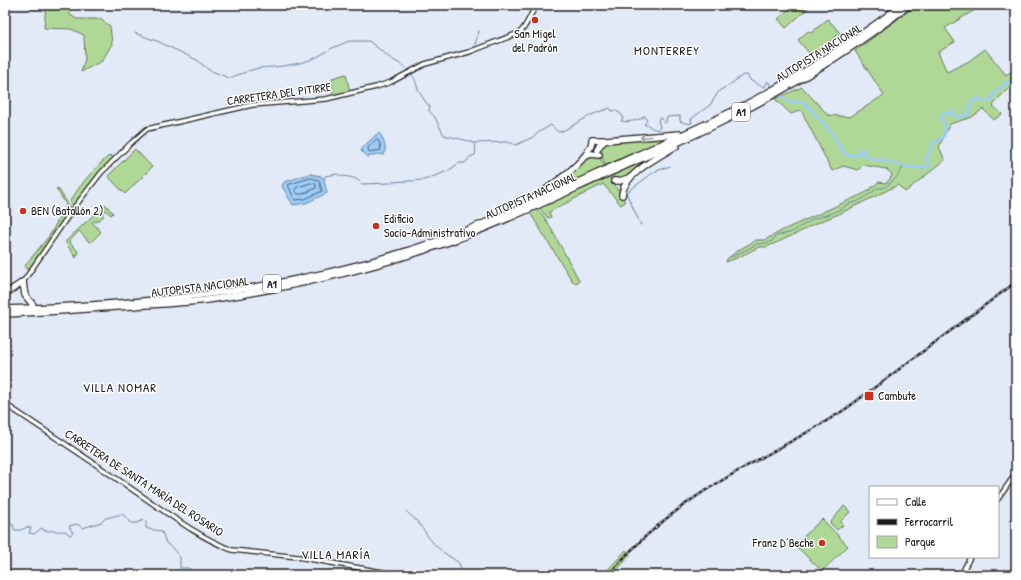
<svg xmlns="http://www.w3.org/2000/svg" width="1021" height="580" font-family="'Patrick Hand',sans-serif">
  <style>
    .green { fill: #afd896; stroke: #667a59 }
    .water { fill: #9cccf8; stroke: #6986a0 }
    .lines { fill: none; stroke-linecap: round; stroke-linejoin: round }
    .shore { stroke: #4f6274; stroke-width: 1 }
    .stream { stroke: #6986a0; stroke-width: 1 }
    .river { stroke: #9cccf8; stroke-width: 3 }
    .secondary-casing { stroke: #1c1c1c; stroke-width: 6 }
    .motorway-casing { stroke: #1c1c1c; stroke-width: 8 }
    .secondary { stroke: #fff; stroke-width: 3.5 }
    .motorway { stroke: #fff; stroke-width: 5.5 }
    .rail-casing { stroke: #1c1c1c; stroke-width: 2.5 }
    .rail { stroke: #fff; stroke-width: 1; stroke-dasharray: 3; stroke-linecap: butt }
    .oneway { stroke: #999 }
    .poi-dot { fill: #c8321e; stroke: #fff; stroke-width: 1.5 }
    .labels { text-anchor: middle; stroke-width: 3; stroke-linejoin: round; paint-order: stroke }
    .shield { fill: #fff; stroke: #606060; stroke-width: 1 }
    .shield-label { font-size: 11px; font-weight: bold; fill: #1c1c1c }
    .poi-label { font-size: 12px; fill: #1c1c1c; stroke: #fff; text-anchor: start }
    .street-label { font-size: 12px; fill: #1c1c1c; stroke: #fff }
    .neighbourhood-label { font-size: 13px; letter-spacing: 1px; fill: #1c1c1c; stroke: #fff }
  </style>
  <rect width="100%" height="100%" fill="#e2e9f7"/>
  <filter id="ink" filterUnits="userSpaceOnUse"><feTurbulence type="fractalNoise" baseFrequency=".025" numOctaves="2"/><feDisplacementMap in="SourceGraphic" scale="8" xChannelSelector="R" yChannelSelector="G"/><feConvolveMatrix kernelMatrix="1 2 1 2 8 2 1 2 1" color-interpolation-filters="sRGB"/></filter>
  <g filter="url(#ink)">
    <g class="green">
      <polygon points="46,5 71,5 70,15 77,19 100,19 110,26 112,44 102,61 81,72 85,59 84,35 71,29 44,28"/>
      <polygon points="794,5 805,5 808,8 786,28 778,19"/>
      <polygon points="917,5 977,5 978,8 945,28 955,42 938,52 947,72 969,61 985,49 1006,75 1016,68 1016,81 996,101 993,106 1002,114 994,120 983,109 972,117 950,124 939,147 945,160 905,192 898,185 839,214 812,225 802,231 778,242 766,247 759,247 737,258 726,262 727,259 737,251 756,240 765,240 783,230 865,193 879,182 886,183 890,179 892,174 886,169 863,165 858,170 843,166 832,171 801,110 791,114 775,99 802,87 828,115 850,117 884,95 855,51"/>
      <polygon points="828,19 840,33 819,50 810,54 798,40 808,31 811,33"/>
      <polygon points="346,74 350,92 333,96 332,78"/>
      <polygon points="673,136 606,166 599,150 604,142"/>
      <polygon points="672,147 630,176 615,180 612,175"/>
      <polygon points="135,149 152,167 125,194 108,176"/>
      <path d="M110,155L113,158L87,187L74,205H73L70,201C83,182 92,170 110,155Z"/>
      <polygon points="599,156 605,167 537,198 586,157"/>
      <polygon points="609,176 625,202 621,205 603,184 549,212 551,217 548,218 540,209 540,207"/>
      <polygon points="58,188 71,209 29,271 24,267 49,236 65,208 66,204 56,189"/>
      <polygon points="105,204 113,213 111,215 105,210 102,214 104,216 96,222 94,221 92,222 101,232 91,242 89,242 79,231 69,242 78,251 76,258 66,243 66,241"/>
      <polygon points="535,209 542,214 548,223 579,280 578,282 575,283 573,282 532,216 530,212"/>
      <polygon points="844,506 850,512 840,522 843,525 837,530 830,523"/>
      <polygon points="822,519 848,546 822,571 795,545"/>
      <polygon points="626,550 630,556 612,575 603,575"/>
    </g>
    <g class="water">
      <path d="M379,133C384,139 387,148 384,155L377,154L368,157L364,153L361,151L362,148L377,134Z"/>
      <polygon points="310,174 321,176 324,180 327,193 306,203 293,205 282,186 284,182"/>
    </g>
    <g class="lines">
      <g class="shore">
        <polygon points="376,140 378,140 380,144 381,150 369,152 368,148"/>
        <polygon points="311,178 319,180 322,191 305,199 295,200 288,185"/>
        <polygon points="311,183 316,184 316,188 303,194 298,194 295,190 296,188"/>
      </g>
      <g class="stream">
        <polyline points="135,33 159,42 197,60 209,70 229,78 246,72"/>
        <polyline points="474,48 479,31"/>
        <polyline points="330,49 349,41 369,41 390,58 405,67 409,72"/>
        <polyline points="433,64 472,54 473,51"/>
        <polyline points="424,67 430,64"/>
        <path d="M248,71C262,66 275,68 289,65C303,63 316,59 327,51"/>
        <path d="M473,143L508,142L516,145L533,137L539,132L551,125L558,132L563,131L591,115L610,108L612,111L615,110L622,115L623,118L621,121C630,123 635,120 643,118V116H645L647,121L644,124L645,125H648L652,128L658,130L660,127L658,120L659,118H662L664,123L666,122L667,117L680,116V121C683,123 688,124 692,123L691,119L710,105L719,91L732,83L743,75H747L751,81C756,82 760,87 765,87L767,82H769L770,84L769,85L771,86"/>
        <path d="M324,180L325,176L337,174C346,179 354,174 362,184L390,183"/>
        <path d="M392,182L424,180L448,171L459,163H465L470,157L475,155C478,142 471,141 460,139C455,138 449,136 444,135L434,116L429,111L430,107C425,102 422,96 419,91C416,85 416,78 411,74"/>
        <polyline points="641,225 626,193 654,172 670,166"/>
        <polyline points="732,257 757,244 767,243 772,241 776,236 792,232 813,219 830,214 843,208 846,205 859,201 878,188 884,188 896,178 903,167"/>
        <path d="M406,511C410,516 416,519 419,524C427,534 431,543 441,550"/>
        <path d="M5,521L12,524L15,530H21L27,527L31,528L29,533L34,534L42,528L44,531C52,530 57,532 65,531L70,535L73,533L69,526L77,524L83,528L101,522L106,518L122,514L129,520L131,523H137L144,520L146,521V528C152,531 157,529 162,532L166,543L172,548L180,557V568H188L197,575"/>
        <polyline points="443,552 459,563 463,575"/>
      </g>
      <path class="river" d="M782,97L790,102H804L832,133L842,151L849,156L859,154L860,150H864L863,153L864,155C868,157 872,159 876,160C880,160 885,160 888,161C898,166 922,171 930,165L926,159C930,152 931,140 940,140C947,133 947,126 941,119V117L944,113L950,114L953,111L956,117L968,115L971,103L976,99H980L987,102L991,99L997,90L1016,76"/>
      <defs>
        <g id="secondary">
          <path d="M23,282L73,209L101,173L131,143L147,129L252,105L326,99L376,87L391,82L425,64L469,52L519,33C527,28 530,13 537,5"/>
          <path d="M5,404C49,433 93,462 136,492C166,512 198,537 232,550L298,557L399,575"/>
          <polyline points="998,499 1016,473"/>
          <polyline points="961,575 970,557"/>
        </g>
        <g id="motorway">
          <polyline points="597,150 600,145 606,140"/>
          <polyline points="584,157 591,154 599,155"/>
          <polyline points="614,181 619,181 629,178"/>
          <path d="M622,195C623,174 660,156 676,146"/>
          <path d="M529,202C545,190 592,160 592,140H606L680,134"/>
          <polyline points="23,282 25,295 33,305 34,311"/>
          <polyline points="5,294 23,282"/>
          <path d="M5,309C142,305 279,292 410,250C487,226 560,190 633,157C674,138 716,121 756,99C807,72 855,40 902,5"/>
          <path d="M5,314C47,312 89,309 132,306C159,304 187,303 214,299C293,287 371,269 446,243C508,221 566,192 625,166C665,148 706,131 745,110C803,80 858,45 909,5"/>
        </g>
      </defs>
      <use href="#secondary" class="secondary-casing"/>
      <use href="#motorway" class="motorway-casing"/>
      <use href="#secondary" class="secondary"/>
      <use href="#motorway" class="motorway"/>
      <defs>
        <path id="rail" d="M608,575C634,545 664,518 697,496C745,464 799,440 847,408L1016,282"/>
      </defs>
      <use href="#rail" class="rail-casing"/>
      <use href="#rail" class="rail"/>
    </g>
    <defs><path id="oneway-shaft" d="M-6 0H5M1.5-3L5.5 0L1.5 3" fill="none" stroke-width="1.6" stroke-linecap="round" stroke-linejoin="round"/></defs>
    <use class="oneway" href="#oneway-shaft" transform="translate(646 137) rotate(175)"/>
  </g>
  <g class="poi-dot">
    <circle cx="535" cy="20" r="4"/>
    <circle cx="23" cy="211" r="4"/>
    <circle cx="376" cy="226" r="4"/>
    <rect x="864" y="391" width="10" height="10" rx="2"/>
    <circle cx="822" cy="543" r="4"/>
  </g>
  <g class="labels">
    <g class="shield">
      <rect x="732" y="103" width="18" height="18" rx="3"/>
      <rect x="263" y="275" width="18" height="18" rx="3"/>
    </g>
    <g class="shield-label">
      <text x="741" y="116">A1</text>
      <text x="272" y="288">A1</text>
    </g>
    <g class="poi-label">
      <text x="535" y="38" text-anchor="middle">San Migel<tspan x="535" dy="14">del Padrón</tspan></text>
      <text x="31" y="215">BEN (Batallón 2)</text>
      <text x="384" y="223">Edificio<tspan x="384" dy="14">Socio-Administrativo</tspan></text>
      <text x="878" y="400">Cambute</text>
      <text x="814" y="547" text-anchor="end">Franz D´Beche</text>
    </g>
    <g class="street-label">
      <text transform="translate(819 53) rotate(-32)" y="4">AUTOPISTA NACIONAL</text>
      <text transform="translate(279 94) rotate(-8)" y="4">CARRETERA DEL PITIRRE</text>
      <text transform="translate(531 196) rotate(-24)" y="4">AUTOPISTA NACIONAL</text>
      <text transform="translate(200 287) rotate(-7)" y="4">AUTOPISTA NACIONAL</text>
      <text transform="translate(144 483) rotate(33)" y="4">CARRETERA DE SANTA MARÍA DEL ROSARIO</text>
    </g>
    <g class="neighbourhood-label">
      <text x="667" y="55">MONTERREY</text>
      <text x="120" y="392">VILLA NOMAR</text>
      <text x="336" y="559">VILLA MARÍA</text>
    </g>
  </g>
  <rect width="1021" height="580" fill="none" stroke="#fff" stroke-width="20"/>
  <rect x="10" y="10" width="1001" height="560" fill="none" stroke="#1c1c1c" stroke-width="1.5" filter="url(#ink)"/>
  <rect x="869" y="486" width="130" height="72" fill="#ffffff" stroke="#a4a4a4"/>
  <rect x="877" y="499" width="20" height="6" fill="#ffffff" stroke="#a4a4a4"/>
  <text x="905" y="506" font-size="12" fill="#1c1c1c">Calle</text>
  <rect x="877" y="519" width="20" height="6" fill="#1c1c1c" stroke="#a4a4a4"/>
  <text x="905" y="526" font-size="12" fill="#1c1c1c">Ferrocarril</text>
  <rect x="877" y="536" width="20" height="12" fill="#afd896" stroke="#a4a4a4"/>
  <text x="905" y="546" font-size="12" fill="#1c1c1c">Parque</text>
</svg>
